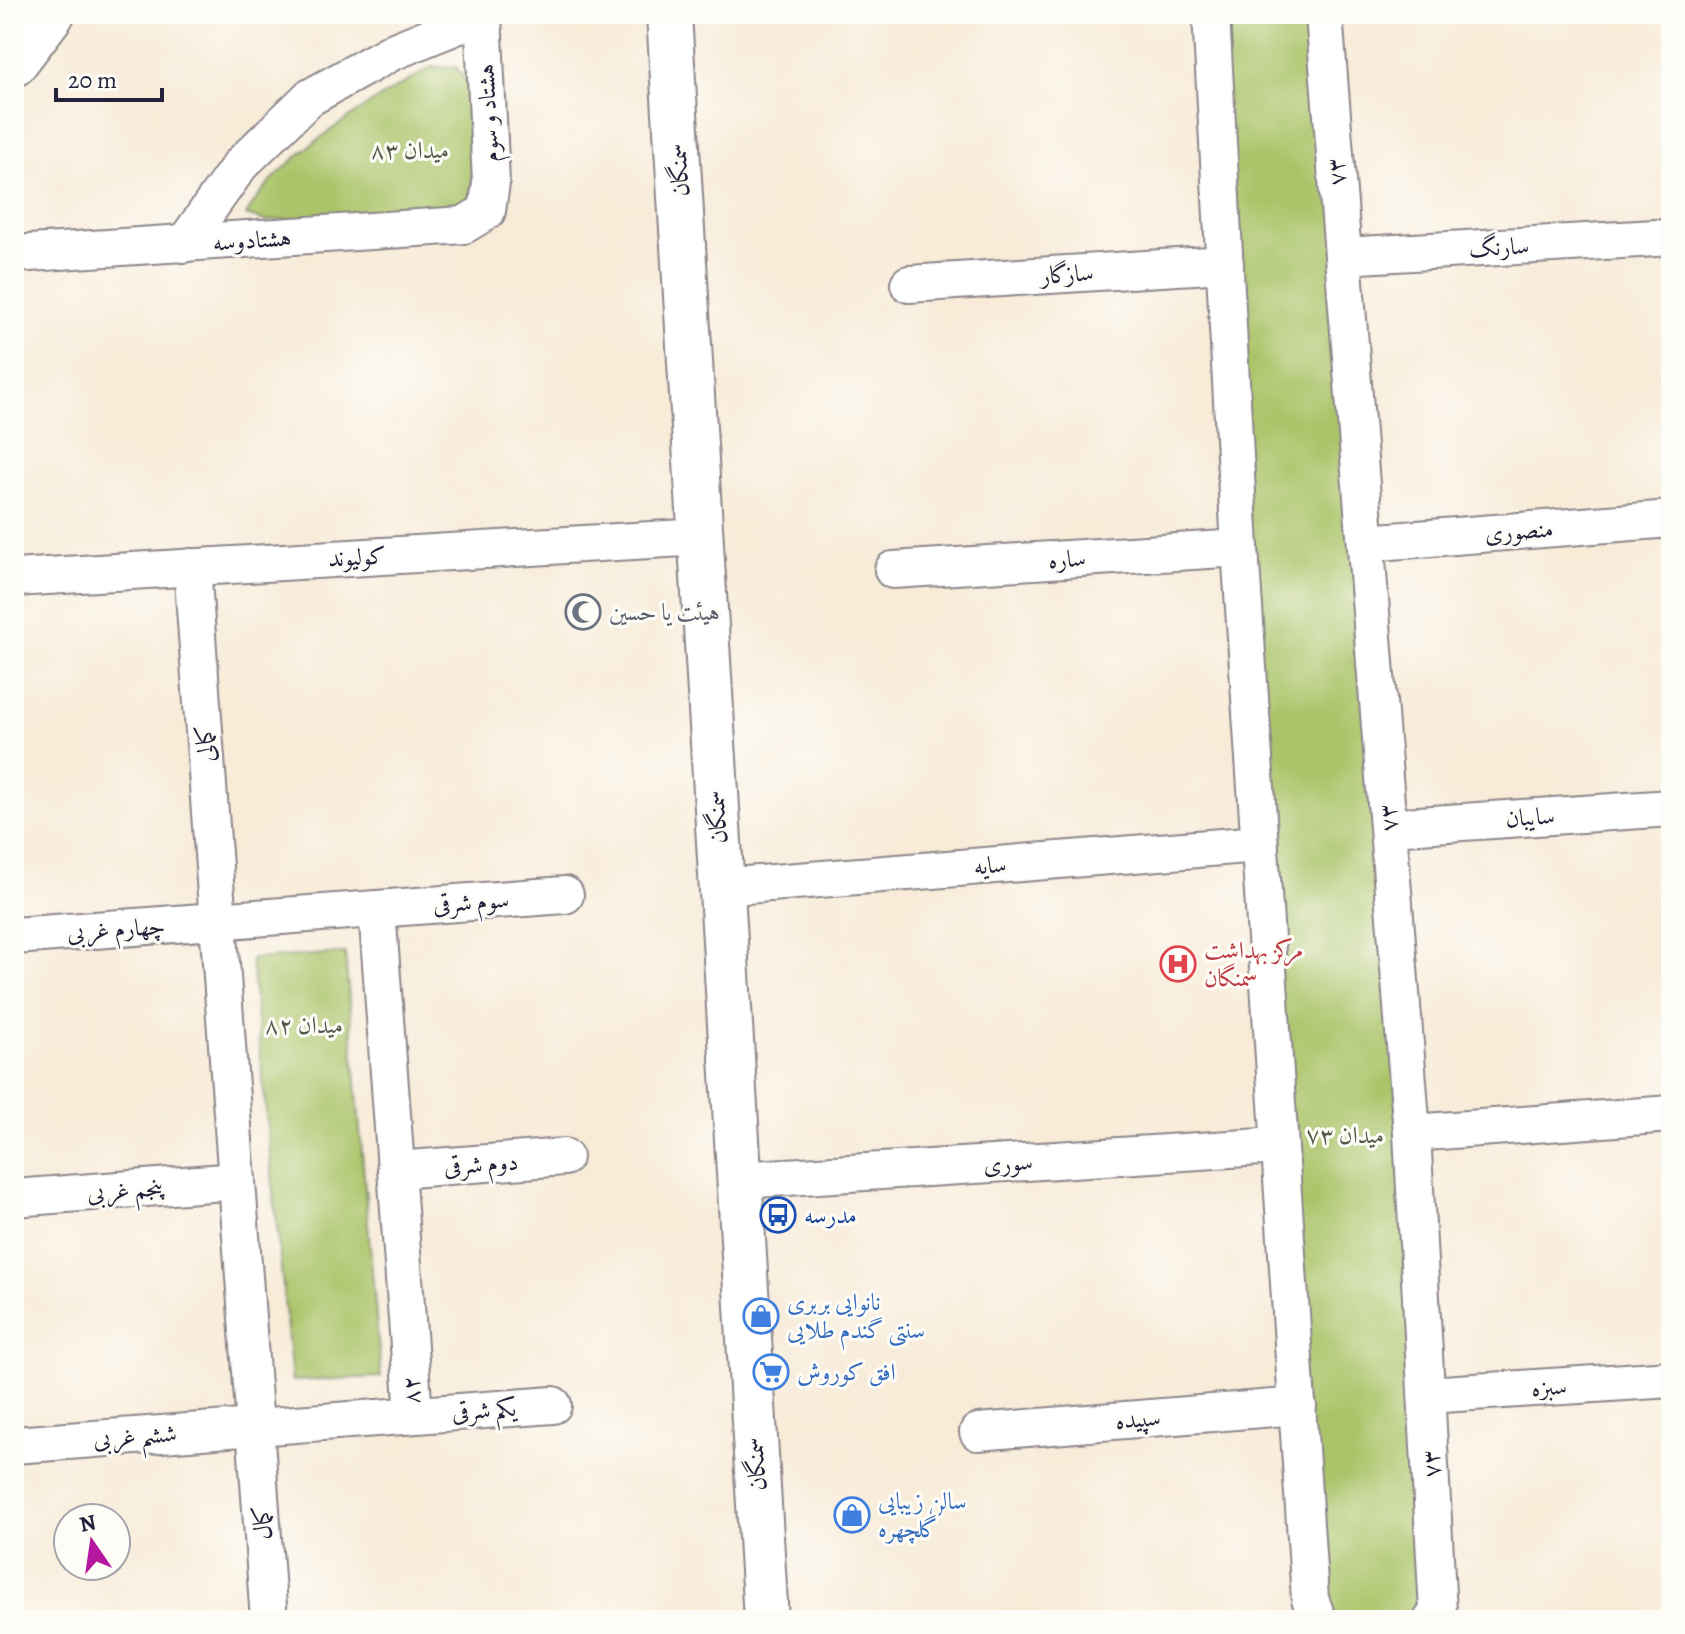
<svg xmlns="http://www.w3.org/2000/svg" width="1685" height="1634" font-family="Alegreya,Amiri,serif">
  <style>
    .green { fill: #abc469; stroke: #667352; stroke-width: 2 }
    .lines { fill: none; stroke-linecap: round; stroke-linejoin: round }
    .minor-casing { stroke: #8d868a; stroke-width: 40 }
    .secondary-casing { stroke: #8d868a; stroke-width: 48 }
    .minor { stroke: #fff; stroke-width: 36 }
    .secondary { stroke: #fff; stroke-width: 44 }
    .labels { text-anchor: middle; stroke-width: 6; stroke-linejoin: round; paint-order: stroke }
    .street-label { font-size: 24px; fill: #22223b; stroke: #fdfcf7 }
    .park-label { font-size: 24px; fill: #525b4b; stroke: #fdfcf7 }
    .worship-label { font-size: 24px; fill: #5b616d; stroke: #fdfcf7; text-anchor: start }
    .health-label { font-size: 24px; fill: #be3a42; stroke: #fdfcf7; text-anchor: start }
    .transit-label { font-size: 24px; fill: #164399; stroke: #fdfcf7; text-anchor: start }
    .shop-label { font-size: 24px; fill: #366cbe; stroke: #fdfcf7; text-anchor: start }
  </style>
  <rect width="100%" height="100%" fill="#fdfcf7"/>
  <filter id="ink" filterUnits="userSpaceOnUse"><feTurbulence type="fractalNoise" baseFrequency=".0125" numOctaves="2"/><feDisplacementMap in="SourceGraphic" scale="16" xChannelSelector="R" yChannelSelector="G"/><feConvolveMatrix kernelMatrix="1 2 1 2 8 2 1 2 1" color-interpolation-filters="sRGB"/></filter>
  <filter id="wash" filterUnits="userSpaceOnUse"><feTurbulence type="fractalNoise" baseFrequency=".006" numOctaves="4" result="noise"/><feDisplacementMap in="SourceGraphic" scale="32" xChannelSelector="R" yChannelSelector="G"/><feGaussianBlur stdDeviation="1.8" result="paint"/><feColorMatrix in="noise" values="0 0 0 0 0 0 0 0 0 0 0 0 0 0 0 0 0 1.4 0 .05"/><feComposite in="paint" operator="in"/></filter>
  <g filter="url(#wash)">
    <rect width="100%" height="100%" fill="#f8ebd8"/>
    <g class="green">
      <polygon points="1211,14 1324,14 1431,1620 1318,1620"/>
      <path d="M432,67H456L467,83L473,186L466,203L440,209L265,221L246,215C281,154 371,102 432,67Z"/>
      <polygon points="345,953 381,1377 292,1381 251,959"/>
    </g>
  </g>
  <g filter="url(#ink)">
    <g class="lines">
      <defs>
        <g id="minor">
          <polyline points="1211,14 1240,548 1310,1599 1318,1620"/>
          <polyline points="1324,14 1412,1133 1438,1612 1432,1620"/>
          <polyline points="184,244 240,165 309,98 392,52 483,15"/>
          <polyline points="14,254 464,225 487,211 491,183 483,14"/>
          <polyline points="1343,256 1656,238"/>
          <polyline points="909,284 1225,264"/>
          <polyline points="1366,543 1671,519"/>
          <polyline points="192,567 255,1427 553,1405"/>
          <polyline points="893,570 1240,548"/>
          <polyline points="14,578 701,537"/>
          <polyline points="1389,827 1671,808"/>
          <polyline points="721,887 1259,844"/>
          <polyline points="377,909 414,1415"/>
          <polyline points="14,936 565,895"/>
          <polyline points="1412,1133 1671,1114"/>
          <polyline points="397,1170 564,1157"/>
          <polyline points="739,1180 1278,1146"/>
          <polyline points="14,1198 237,1181"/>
          <polyline points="1427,1395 1671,1379"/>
          <polyline points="978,1432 1298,1406"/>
          <polyline points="14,1445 255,1427 269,1620"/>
        </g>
        <g id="secondary">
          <polyline points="669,14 766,1620"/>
          <polyline points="14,64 52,14"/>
        </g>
      </defs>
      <use href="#minor" class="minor-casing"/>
      <use href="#secondary" class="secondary-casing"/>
      <use href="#minor" class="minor"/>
      <use href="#secondary" class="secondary"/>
    </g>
  </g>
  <defs>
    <symbol id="mosque-ring" viewBox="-11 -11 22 22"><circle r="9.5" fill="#fdfcf7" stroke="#6b7280" stroke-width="1.5"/><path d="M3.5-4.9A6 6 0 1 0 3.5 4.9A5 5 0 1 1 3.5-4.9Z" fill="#6b7280"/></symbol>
    <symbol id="hospital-ring" viewBox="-11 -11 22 22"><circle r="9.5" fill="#fdfcf7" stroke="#e0444e" stroke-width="1.5"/><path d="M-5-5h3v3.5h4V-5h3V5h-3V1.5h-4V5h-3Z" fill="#e0444e"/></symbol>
    <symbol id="bus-ring" viewBox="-11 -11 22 22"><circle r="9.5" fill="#fdfcf7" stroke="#1a4fb4" stroke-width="1.5"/><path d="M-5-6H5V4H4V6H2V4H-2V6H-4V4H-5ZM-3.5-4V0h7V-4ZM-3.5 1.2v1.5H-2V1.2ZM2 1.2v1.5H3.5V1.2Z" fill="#1a4fb4"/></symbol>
    <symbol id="shop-ring" viewBox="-11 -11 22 22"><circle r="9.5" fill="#fdfcf7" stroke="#3f7fe0" stroke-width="1.5"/><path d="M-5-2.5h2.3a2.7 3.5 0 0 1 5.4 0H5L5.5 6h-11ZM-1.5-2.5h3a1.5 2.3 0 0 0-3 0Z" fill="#3f7fe0"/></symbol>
    <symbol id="supermarket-ring" viewBox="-11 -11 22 22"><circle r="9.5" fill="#fdfcf7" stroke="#3f7fe0" stroke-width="1.5"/><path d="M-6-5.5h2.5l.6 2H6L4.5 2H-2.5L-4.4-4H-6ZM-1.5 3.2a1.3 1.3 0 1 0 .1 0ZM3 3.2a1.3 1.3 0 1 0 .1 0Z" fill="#3f7fe0"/></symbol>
  </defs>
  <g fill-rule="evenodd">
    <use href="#mosque-ring" x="563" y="592" width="40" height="40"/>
    <use href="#hospital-ring" x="1158" y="944" width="40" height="40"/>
    <use href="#bus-ring" x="758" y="1195" width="40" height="40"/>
    <use href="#shop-ring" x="741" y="1296" width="40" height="40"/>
    <use href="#supermarket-ring" x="751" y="1352" width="40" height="40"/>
    <use href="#shop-ring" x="832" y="1495" width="40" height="40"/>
  </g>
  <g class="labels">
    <g class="street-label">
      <text transform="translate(488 113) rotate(-93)" y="8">هشتاد و سوم</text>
      <text transform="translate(679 170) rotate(-93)" y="8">سمنگان</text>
      <text transform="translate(1336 172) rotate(-95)" y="8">۷۳</text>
      <text transform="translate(252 240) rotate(-4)" y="8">هشتادوسه</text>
      <text transform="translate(1499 247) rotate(-3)" y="8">سارنگ</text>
      <text transform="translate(1067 274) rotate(-4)" y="8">سازگار</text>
      <text transform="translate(1519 531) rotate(-4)" y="8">منصوری</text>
      <text transform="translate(357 557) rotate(-3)" y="8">کولیوند</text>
      <text transform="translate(1067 559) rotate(-4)" y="8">ساره</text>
      <text transform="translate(205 744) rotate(-94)" y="8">کمالی</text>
      <text transform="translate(717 817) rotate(-93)" y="8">سمنگان</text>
      <text transform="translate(1530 817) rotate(-4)" y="8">سایبان</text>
      <text transform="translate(1388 818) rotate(-95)" y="8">۷۳</text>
      <text transform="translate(990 865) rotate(-5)" y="8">سایه</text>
      <text transform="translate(471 902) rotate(-4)" y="8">سوم شرقی</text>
      <text transform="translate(116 929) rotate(-4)" y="8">چهارم غربی</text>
      <text transform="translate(1008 1163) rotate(-4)" y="8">سوری</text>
      <text transform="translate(481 1164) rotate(-4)" y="8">دوم شرقی</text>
      <text transform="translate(125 1190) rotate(-4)" y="8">پنجم غربی</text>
      <text transform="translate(1549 1387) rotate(-4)" y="8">سبزه</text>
      <text transform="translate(411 1390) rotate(-92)" y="8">۸۲</text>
      <text transform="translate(484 1410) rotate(-4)" y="8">یکم شرقی</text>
      <text transform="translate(1138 1419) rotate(-5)" y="8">سپیده</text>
      <text transform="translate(135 1436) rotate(-4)" y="8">ششم غربی</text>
      <text transform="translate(756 1464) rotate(-94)" y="8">سمنگان</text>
      <text transform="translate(1431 1464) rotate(-93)" y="8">۷۳</text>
      <text transform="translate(262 1523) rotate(-94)" y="8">کمال</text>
    </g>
    <g class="park-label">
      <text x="410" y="158">میدان ۸۳</text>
      <text x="304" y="1033">میدان ۸۲</text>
      <text x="1345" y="1143">میدان ۷۳</text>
    </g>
    <g class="worship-label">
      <text x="609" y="620">هیئت یا حسین</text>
    </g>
    <g class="health-label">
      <text x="1204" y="958">مرکز بهداشت<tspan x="1204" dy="28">سمنگان</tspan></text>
    </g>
    <g class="transit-label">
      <text x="804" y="1223">مدرسه</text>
    </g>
    <g class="shop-label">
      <text x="787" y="1310">نانوایی بربری<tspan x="787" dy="28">سنتی گندم طلایی</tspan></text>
      <text x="797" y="1380">افق کوروش</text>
      <text x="878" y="1509">سالن زیبایی<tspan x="878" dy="28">گلچهره</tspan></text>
    </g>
  </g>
  <rect width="1685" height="1634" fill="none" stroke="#fdfcf7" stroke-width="48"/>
  <g transform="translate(92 1542) rotate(347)"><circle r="38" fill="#fdfcf7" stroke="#a5a5ac" stroke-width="2"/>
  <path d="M0-6L14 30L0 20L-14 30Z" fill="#b5179e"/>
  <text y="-12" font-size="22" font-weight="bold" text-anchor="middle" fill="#22223b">N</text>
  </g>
  <path d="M56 88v12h106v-12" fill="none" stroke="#22223b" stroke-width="4"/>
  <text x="68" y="88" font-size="24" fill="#22223b" stroke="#fdfcf7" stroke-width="6" paint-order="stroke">20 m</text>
</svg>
